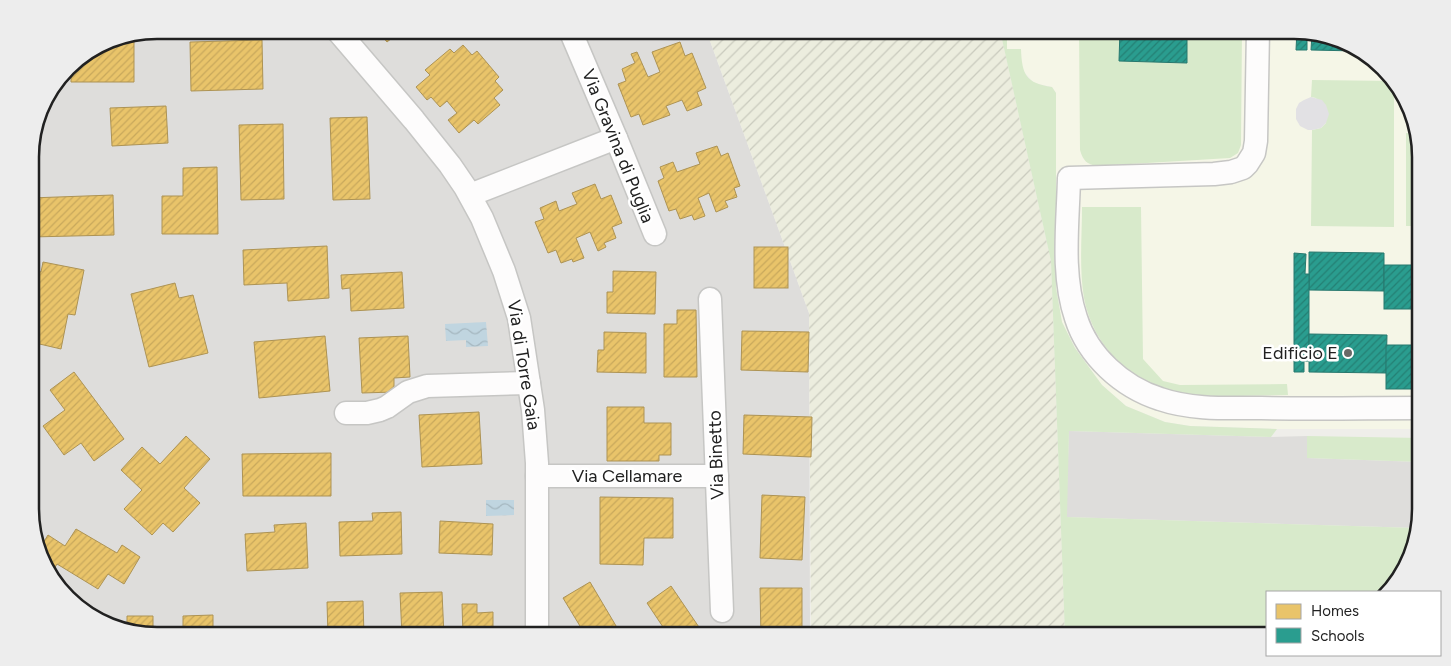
<svg xmlns="http://www.w3.org/2000/svg" width="1451" height="666" font-family="Figtree,sans-serif">
  <style>
    .residential { fill: #dedddb }
    .education { fill: #f5f6e7 }
    .farmland { fill: url(#farmland-furrows) }
    .grass { fill: #d8eacb }
    .plaza { fill: #e2e1e4 }
    .water { fill: url(#water-waves) }
    .homes { fill: url(#homes-hatch); stroke: #ad9354 }
    .schools { fill: url(#schools-hatch); stroke: #27786e }
    .lines { fill: none; stroke-linecap: round; stroke-linejoin: round }
    .minor-casing { stroke: #c6c6c4; stroke-width: 25 }
    .minor { stroke: #fdfcfc; stroke-width: 22 }
    .poi-dot { fill: #696967; stroke: #fff; stroke-width: 2 }
    .labels { text-anchor: middle; stroke-width: 5; stroke-linejoin: round; paint-order: stroke }
    .street-label { font-size: 18px; fill: #212121; stroke: #fff }
    .poi-label { font-size: 18px; fill: #212121; stroke: #fff; text-anchor: end }
    .rim { fill: none; stroke: #212121; stroke-width: 2.5 }
  </style>
  <defs>
    <pattern id="farmland-furrows" width="10" height="10" patternUnits="userSpaceOnUse" patternTransform="scale(1.25)"><rect width="10" height="10" fill="#ecedde"/><path d="M-1 1l2-2M0 10L10 0M9 11l2-2" fill="none" stroke="#cacbbe"/></pattern>
    <pattern id="water-waves" width="16" height="10" patternUnits="userSpaceOnUse" patternTransform="scale(1.25)"><rect width="16" height="10" fill="#c0d5e0"/><path d="M0 5q4-4 8 0t8 0" fill="none" stroke="#a5b7c0"/></pattern>
    <pattern id="homes-hatch" width="6" height="6" patternUnits="userSpaceOnUse" patternTransform="scale(1.25)"><rect width="6" height="6" fill="#e9c46a"/><path d="M-1 1l2-2M0 6l6-6M5 7l2-2" fill="none" stroke="#c8a85c"/></pattern>
    <pattern id="schools-hatch" width="6" height="6" patternUnits="userSpaceOnUse" patternTransform="scale(1.25)"><rect width="6" height="6" fill="#2a9d8f"/><path d="M-1 1l2-2M0 6l6-6M5 7l2-2" fill="none" stroke="#248074"/></pattern>
  </defs>
  <rect width="100%" height="100%" fill="#efeeea"/>
  <g class="residential">
    <polygon points="156,30 706,30 809,313 810,636 156,636 108,626 56,587 31,526 30,148 43,100 73,62 108,40"/>
    <polygon points="1069,431 1271,437 1307,436 1307,458 1421,462 1421,510 1417,528 1066,517"/>
  </g>
  <polygon class="education" points="1007,30 1295,30 1343,40 1395,80 1420,140 1421,429 1277,429 1190,426 1165,422 1126,406 1102,385 1075,348 1062,323 1056,288 1056,93 1052,87 1034,83 1025,73 1021,65 1007,49"/>
  <polygon class="farmland" points="706,30 1000,30 1051,261 1065,636 811,636 809,313"/>
  <g class="grass">
    <path d="M1000,30H1007V49H1021C1022,75 1026,83 1052,87L1056,93V288L1062,322L1075,348L1102,385L1126,406L1165,422L1190,426L1277,429L1271,437L1069,431L1067,517L1417,528L1411,558L1383,592H1267V636H1065L1051,261Z"/>
    <path d="M1079,30H1120V61L1186,63L1187,30H1242L1241,145L1238,153L1230,158L1097,166C1087,164 1083,161 1080,150Z"/>
    <polygon points="1312,80 1394,81 1394,227 1311,226 1312,130 1321,128 1326,123 1316,98 1311,97"/>
    <polygon points="1406,133 1417,134 1420,140 1420,226 1406,226"/>
    <path d="M1082,207H1141L1143,359L1163,381L1180,385L1287,384L1288,395C1268,395 1247,396 1227,396C1212,396 1196,396 1181,393C1133,385 1093,347 1084,298C1079,268 1082,236 1082,207Z"/>
    <polygon points="1307,436 1421,438 1421,462 1307,458"/>
  </g>
  <polygon class="plaza" points="1311,97 1322,100 1326,105 1329,114 1326,123 1321,128 1312,130 1308,130 1300,126 1296,119 1296,109 1299,103 1304,100"/>
  <g class="water">
    <polygon points="486,322 488,346 466,347 466,340 446,341 445,324"/>
    <polygon points="486,500 514,500 514,515 486,516"/>
  </g>
  <g class="homes">
    <polygon points="377,30 402,30 387,42"/>
    <polygon points="134,34 134,82 71,82 71,64 73,62 108,40"/>
    <polygon points="262,40 263,89 191,91 190,42"/>
    <polygon points="680,42 685,56 692,53 706,88 697,92 702,105 687,111 682,100 666,106 670,115 643,125 639,114 631,117 618,84 626,81 622,69 635,63 631,54 637,52 648,77 660,72 652,52"/>
    <polygon points="463,45 472,55 477,51 499,77 495,81 503,90 494,98 500,105 478,124 474,120 459,133 448,120 457,113 447,101 440,107 431,97 427,100 416,87 430,75 425,70 450,49 454,53"/>
    <polygon points="166,106 168,143 112,146 110,108"/>
    <polygon points="367,117 370,199 333,200 330,118"/>
    <polygon points="283,124 284,199 241,200 239,125"/>
    <polygon points="717,146 721,156 728,153 740,186 734,188 737,197 725,201 728,207 716,212 709,193 698,198 705,216 694,220 692,215 680,219 676,209 669,211 658,181 664,178 660,167 673,162 677,172 700,164 696,153"/>
    <polygon points="217,167 218,234 162,234 162,196 183,196 183,168"/>
    <polygon points="595,184 601,199 611,195 622,223 612,227 616,238 604,243 606,247 598,251 590,232 576,238 584,258 573,262 572,259 561,263 556,250 548,253 535,222 544,219 540,208 556,201 559,211 577,204 572,193"/>
    <polygon points="113,195 114,235 31,237 30,198"/>
    <polygon points="327,246 329,298 288,301 287,283 244,285 243,250"/>
    <rect x="754" y="247" width="34" height="41"/>
    <polygon points="43,262 84,270 75,315 68,314 61,349 31,342 31,270 41,272"/>
    <polygon points="613,271 656,272 655,314 607,313 607,292 613,292"/>
    <polygon points="402,272 404,308 351,311 350,288 342,289 341,275"/>
    <polygon points="175,283 179,298 193,295 208,353 149,367 131,294"/>
    <polygon points="677,310 696,310 697,377 664,377 664,324 677,324"/>
    <polygon points="742,331 809,332 808,372 741,370"/>
    <polygon points="604,332 646,333 646,373 597,372 598,350 604,350"/>
    <polygon points="325,336 330,391 259,398 254,342"/>
    <polygon points="408,336 410,377 394,378 394,392 362,393 359,338"/>
    <polygon points="74,372 124,439 94,461 81,443 64,455 43,426 65,410 50,390"/>
    <polygon points="607,407 644,407 644,423 671,423 671,455 659,455 659,461 607,461"/>
    <polygon points="479,412 482,464 422,467 419,415"/>
    <polygon points="744,415 812,417 811,457 743,454"/>
    <polygon points="31,433 38,434 31,458"/>
    <polygon points="186,436 210,459 184,488 200,503 173,532 163,523 152,535 124,509 142,490 121,470 142,447 160,464"/>
    <polygon points="331,453 331,496 243,496 242,454"/>
    <polygon points="762,495 805,497 802,560 760,558"/>
    <polygon points="600,497 673,498 673,538 644,538 643,565 600,564"/>
    <polygon points="401,512 402,554 340,556 339,522 373,521 372,513"/>
    <polygon points="440,521 493,524 492,555 439,553"/>
    <polygon points="306,523 308,568 247,571 245,534 275,532 274,525"/>
    <polygon points="76,529 117,553 122,545 140,557 124,584 108,574 98,589 57,564 52,572 49,570 40,548 48,535 65,546"/>
    <polygon points="590,582 622,636 586,636 563,598"/>
    <polygon points="671,586 705,636 669,636 647,603"/>
    <polygon points="760,588 802,588 802,636 761,636"/>
    <polygon points="442,592 444,636 402,636 400,593"/>
    <polygon points="363,601 364,636 328,636 327,602"/>
    <polygon points="462,604 477,604 477,613 493,612 493,633 497,636 463,636"/>
    <polygon points="213,615 213,636 183,636 183,616"/>
    <polygon points="127,616 153,616 153,635 127,630"/>
  </g>
  <g class="schools">
    <polygon points="1120,30 1187,30 1187,63 1119,61"/>
    <polygon points="1297,30 1312,33 1312,39 1307,39 1307,50 1296,50"/>
    <polygon points="1312,33 1343,40 1357,51 1311,50"/>
    <polygon points="1309,252 1384,253 1384,291 1309,290"/>
    <polygon points="1294,253 1306,254 1305,274 1309,274 1309,361 1304,361 1304,372 1294,372"/>
    <rect x="1384" y="265" width="36" height="44"/>
    <polygon points="1309,334 1387,335 1386,373 1309,372"/>
    <rect x="1386" y="345" width="35" height="44"/>
  </g>
  <g class="lines">
    <defs>
      <g id="minor">
        <polyline points="337,30 414,120 450,165 465,187 482,218 504,271 519,318 533,410 537,463 537,636"/>
        <polyline points="570,30 616,138 655,234"/>
        <path d="M1258,30L1256,141L1254,153L1247,164L1243,168L1231,172L1214,174L1069,178C1068,223 1061,274 1076,318C1088,356 1122,387 1160,399C1192,410 1228,408 1261,408C1315,409 1368,408 1421,408"/>
        <polyline points="470,195 616,138"/>
        <polyline points="710,299 722,611"/>
        <polyline points="346,413 367,413 380,410 387,407 408,392 427,386 529,383"/>
        <polyline points="537,476 717,476"/>
      </g>
    </defs>
    <use href="#minor" class="minor-casing"/>
    <use href="#minor" class="minor"/>
  </g>
  <circle class="poi-dot" cx="1348" cy="353" r="5"/>
  <g class="labels">
    <g class="street-label">
      <text transform="translate(618 146) rotate(68)" y="6">Via Gravina di Puglia</text>
      <text transform="translate(524 365) rotate(81)" y="6">Via di Torre Gaia</text>
      <text transform="translate(716 455) rotate(-92)" y="6">Via Binetto</text>
      <text x="627" y="482">Via Cellamare</text>
    </g>
    <g class="poi-label">
      <text x="1338" y="359">Edificio E</text>
    </g>
  </g>
  <path d="M0 0H1451V666H0ZM157 39H1294A118 118 0 0 1 1412 157V509A118 118 0 0 1 1294 627H157A118 118 0 0 1 39 509V157A118 118 0 0 1 157 39Z" fill="#ededed" fill-rule="evenodd"/>
  <path class="rim" d="M157 39H1294A118 118 0 0 1 1412 157V509A118 118 0 0 1 1294 627H157A118 118 0 0 1 39 509V157A118 118 0 0 1 157 39Z"/>
  <rect x="1266" y="591" width="175" height="65" fill="#ffffff" stroke="#a6a6a6"/>
  <rect x="1276" y="604" width="25" height="15" fill="#e9c46a" stroke="#a6a6a6"/>
  <text x="1311" y="616" font-size="15" fill="#212121">Homes</text>
  <rect x="1276" y="628" width="25" height="15" fill="#2a9d8f" stroke="#a6a6a6"/>
  <text x="1311" y="641" font-size="15" fill="#212121">Schools</text>
</svg>
